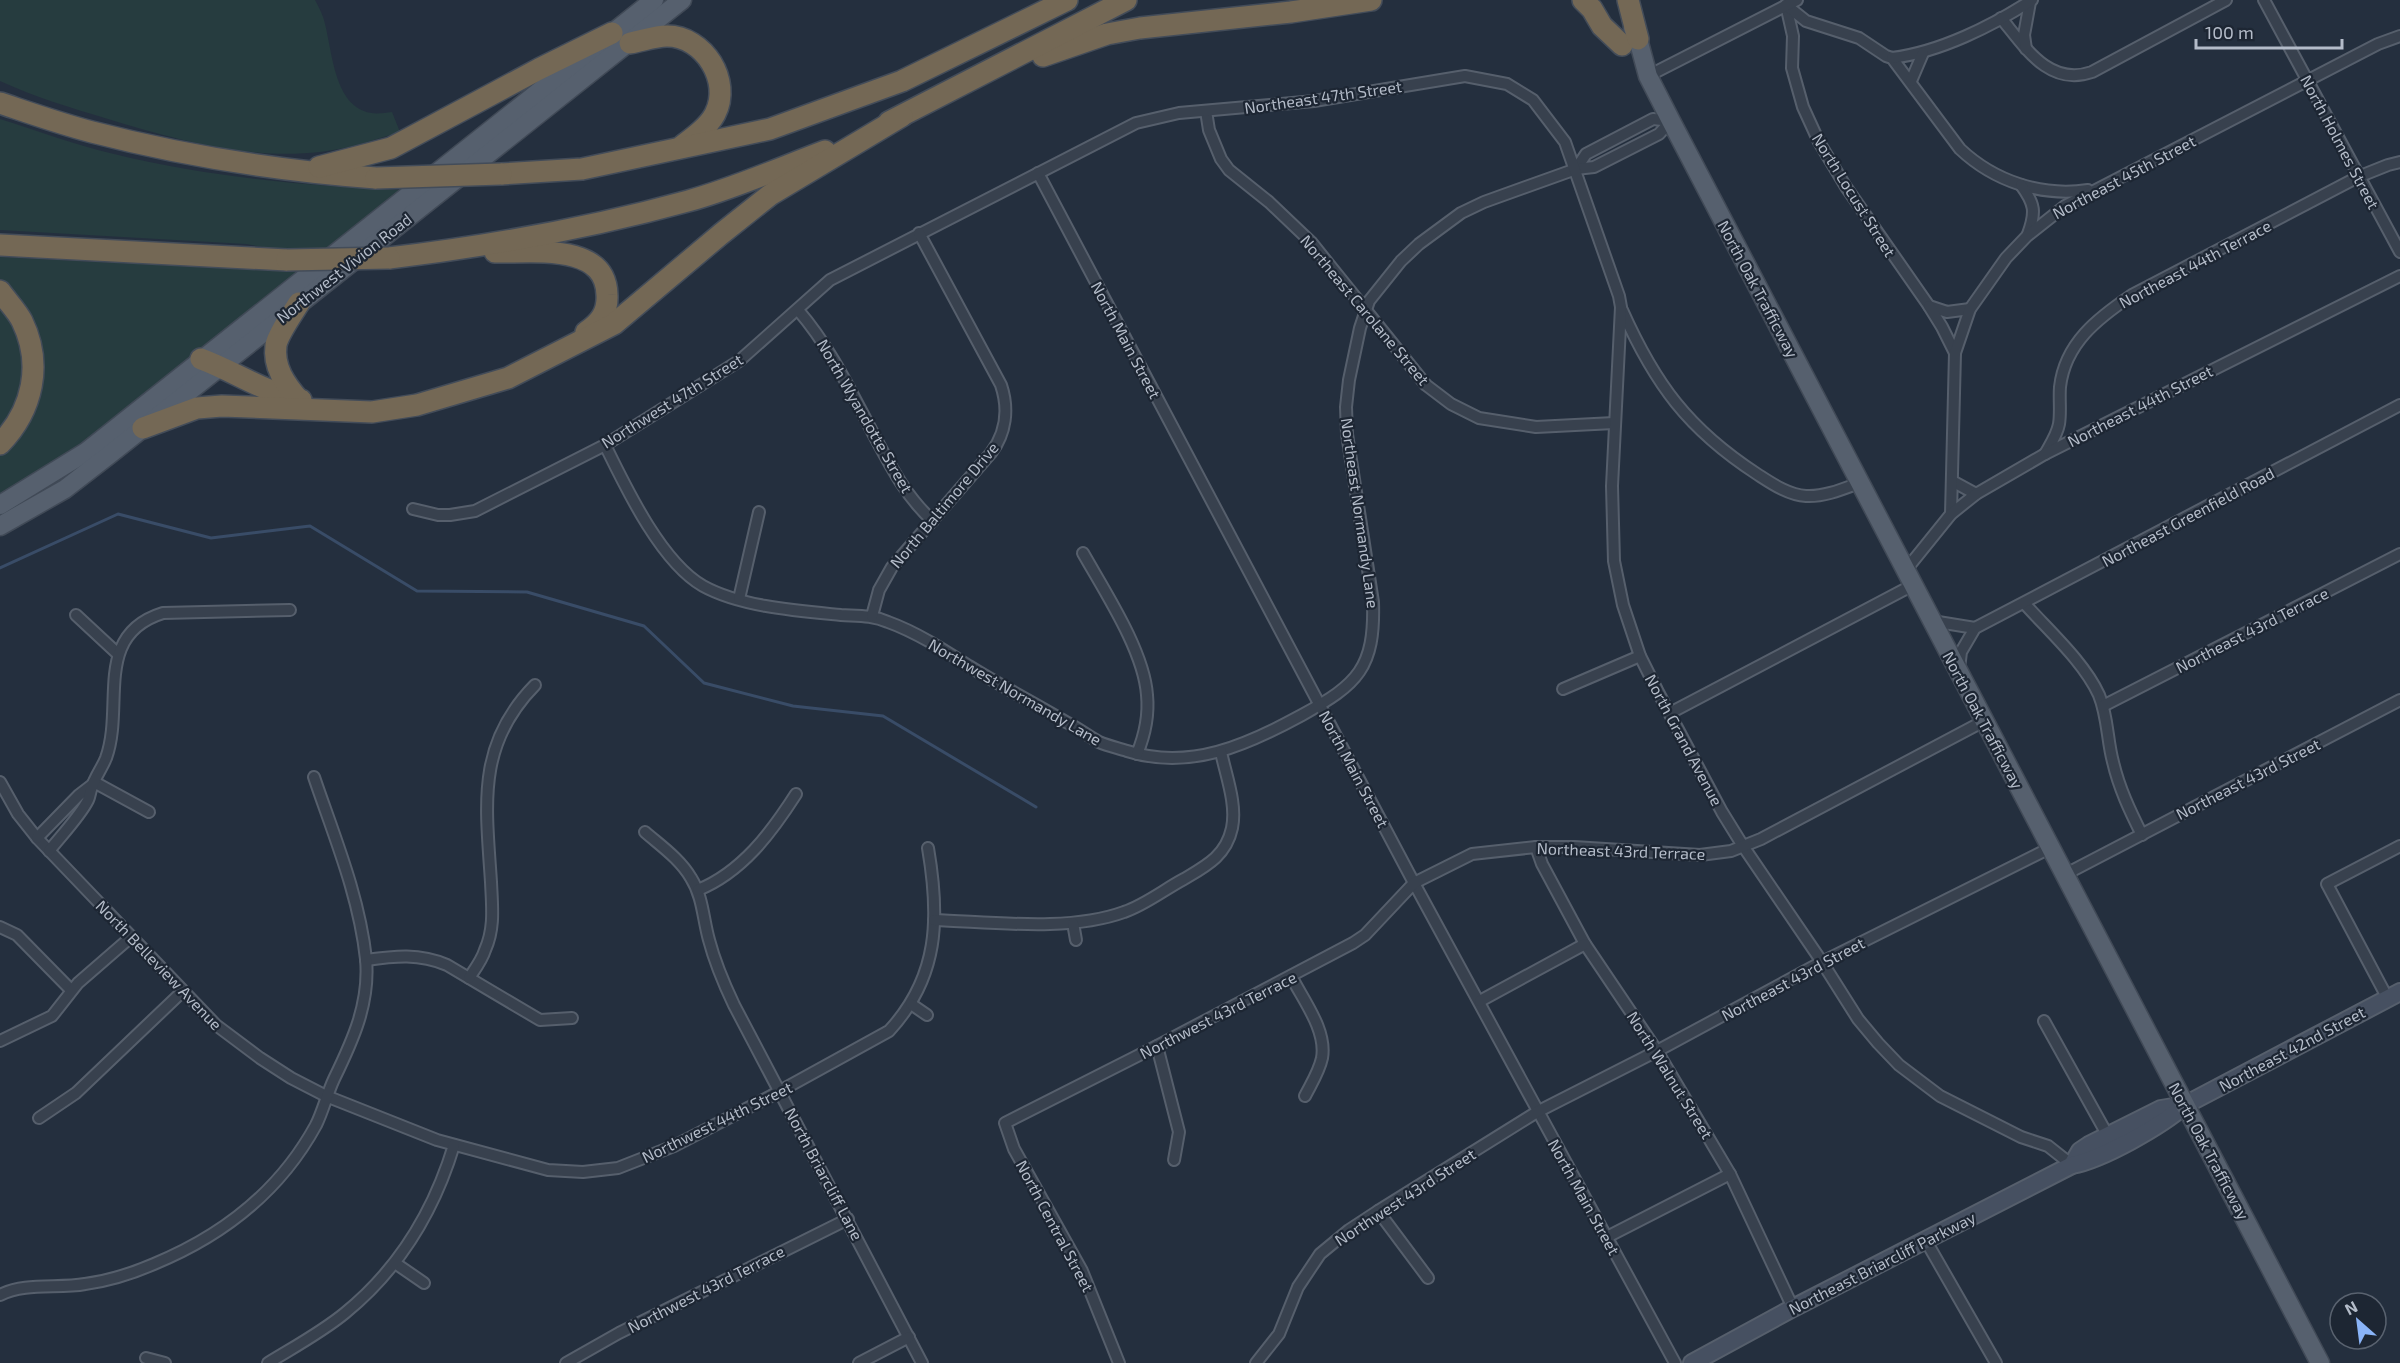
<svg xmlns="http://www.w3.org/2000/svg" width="2400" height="1363" font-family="'Exo 2',sans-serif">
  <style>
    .green { fill: #263c3f }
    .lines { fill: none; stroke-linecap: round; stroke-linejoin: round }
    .stream { stroke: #394c67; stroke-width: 3 }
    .minor-casing { stroke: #565f6c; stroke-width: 14 }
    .secondary-casing { stroke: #565f6c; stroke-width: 20 }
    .primary-casing { stroke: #414a57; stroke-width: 21 }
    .motorway-casing { stroke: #434c59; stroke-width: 24 }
    .minor { stroke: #38414e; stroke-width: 10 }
    .secondary { stroke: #465061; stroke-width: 16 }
    .primary { stroke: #56606e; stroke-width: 18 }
    .motorway { stroke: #746855; stroke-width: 21 }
    .motorway-bridge-casing { stroke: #434c59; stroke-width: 24; stroke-linecap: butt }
    .motorway-bridge { stroke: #746855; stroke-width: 21 }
    .labels { text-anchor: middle; stroke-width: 4.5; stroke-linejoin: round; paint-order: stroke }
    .street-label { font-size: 16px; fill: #b4bcc9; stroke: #1d2633 }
  </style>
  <rect width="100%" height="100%" fill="#242f3e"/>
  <g class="green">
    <path d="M0,0H315C318,6 321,11 323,17C332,44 332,99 364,111C373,115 383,113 392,112L400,132C374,140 348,149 320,152C249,160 176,140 108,119C71,108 35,97 0,81Z"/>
    <path d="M0,119C38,131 76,145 114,154C209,177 304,186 401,190L327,250L274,249L246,244L0,230Z"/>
    <polygon points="0,257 297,272 51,467 0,498 0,451 37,386 0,284"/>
    <polygon points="0,302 22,335 26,380 14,415 0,433"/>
  </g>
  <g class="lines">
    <polyline class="stream" points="0,568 118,514 211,538 310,526 417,591 527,592 644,626 704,683 793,706 883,716 1036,807"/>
    <defs>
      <g id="minor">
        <polyline points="2264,0 2400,252"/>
        <polyline points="1786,5 1793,36 1792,68 1803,107 1819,142 1846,187 1929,306 1947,312 1970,309"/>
        <path d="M1786,5L1806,21L1859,38L1886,56L1892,58L1960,149C1994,181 2041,197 2088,190"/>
        <path d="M2001,18C2025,47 2049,87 2092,72L2226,0"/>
        <polyline points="2026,49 2024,35 2030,2"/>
        <path d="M1892,58C1940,52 1992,26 2032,0"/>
        <polyline points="1648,76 1797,0"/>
        <polyline points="1911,81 1923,53"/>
        <polyline points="1206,111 1209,130 1221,159 1229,170 1269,202 1311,242 1426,385 1451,404 1479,418 1536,427 1614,423"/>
        <polyline points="1576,169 1586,154 1653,119 1671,121"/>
        <polyline points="1038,173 1414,883 1675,1363"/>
        <path d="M2021,185C2035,204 2036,212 2028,234"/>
        <polyline points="1929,306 1942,327 1955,353"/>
        <path d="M798,310C831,348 852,394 876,439C892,469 908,499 933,521"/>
        <path d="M1622,310C1655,384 1688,429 1757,474C1771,483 1788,495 1806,496C1824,497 1843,489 1859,483"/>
        <path d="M605,445C626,488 661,562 703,586C741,607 799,611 841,615C858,616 872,615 888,622C916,632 944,650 969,666C1001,686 1034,703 1066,722C1078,728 1088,736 1099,742C1108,746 1118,748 1127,751C1190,771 1247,745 1302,715C1358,684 1375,668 1373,602L1347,434L1346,407L1349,380L1360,328L1369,301L1401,261L1419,244L1461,213L1484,202L1576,169L1594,167L1659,134L1671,121"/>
        <path d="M2045,454C2050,445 2057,435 2059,424C2061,412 2059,399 2060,387C2065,343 2098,318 2132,295L2358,177L2388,165L2400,162"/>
        <polyline points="1952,481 1976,494"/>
        <polyline points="413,509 438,515 450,515 475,511 605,445 739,361 830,280 1136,123 1179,113 1314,101 1465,76 1507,84 1533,100 1565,142 1619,296 1621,307 1612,486 1614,561 1623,605 1640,656 1657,690 1722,812 1743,846 1822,962 1858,1019 1878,1043 1899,1065 1940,1096 2021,1137 2048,1146 2072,1165"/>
        <polyline points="1951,514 1955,353 1970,309 2006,258 2027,236 2065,206 2378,44 2400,36"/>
        <path d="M1083,553C1105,592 1144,651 1147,695C1149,715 1144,737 1137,754"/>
        <polyline points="1905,571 1951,514 1976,494 2045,454 2400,276"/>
        <polyline points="739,599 759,512"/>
        <path d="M2024,603C2049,631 2084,662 2099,695C2108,717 2107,740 2113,762C2119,788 2130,811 2142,835"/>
        <polyline points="76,615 118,654"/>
        <path d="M872,616L879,590L892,567L991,453C1006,433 1009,409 1001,385L919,233"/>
        <polyline points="1932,621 1975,628"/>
        <polyline points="1959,669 1961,652 1975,628 2400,405"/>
        <polyline points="1563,689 1640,656"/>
        <polyline points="2103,706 2400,554"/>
        <polyline points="1670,713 1913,585"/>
        <path d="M0,782L18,814L37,838L216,1025L260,1058L291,1078L326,1096L437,1140L548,1170L583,1172L618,1168L674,1146L771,1096L889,1031C939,977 940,918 928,848"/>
        <polyline points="94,782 149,812"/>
        <path d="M645,832C661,846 680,859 691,878C703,897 703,919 709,940C715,963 724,984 734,1005L922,1363"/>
        <polyline points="37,838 79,795 92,785"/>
        <polyline points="1536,847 1542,864 1585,944 1657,1051 1730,1174 1793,1308"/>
        <path d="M49,851C60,837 81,815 88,800C90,796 90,791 92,787C95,777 102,768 106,758C125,706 92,635 163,613L290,610"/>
        <polyline points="2064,875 2400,700"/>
        <path d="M698,890C742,872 771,833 796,794"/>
        <path d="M934,920C993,922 1069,932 1124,912C1145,905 1165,889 1184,879C1206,866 1226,856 1232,828C1237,804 1226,776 1221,752"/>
        <polyline points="1073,923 1076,940"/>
        <polyline points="0,927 17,935 71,990"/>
        <path d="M366,960C395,956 419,953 447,965L540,1020L572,1018"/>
        <path d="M1291,976C1303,1000 1327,1030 1322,1058C1319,1072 1311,1084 1305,1096"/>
        <path d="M469,978C475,969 482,960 485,950C495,928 492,906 491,882C486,805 476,745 535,685"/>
        <polyline points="2388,999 2327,884 2400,846"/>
        <polyline points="1480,1001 1585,944"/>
        <polyline points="911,1004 927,1015"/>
        <polyline points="2044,1021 2108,1136"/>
        <polyline points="0,1041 52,1016 78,983 131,937"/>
        <polyline points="1157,1046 1179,1132 1174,1160"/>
        <polyline points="39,1118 76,1093 183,991"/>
        <polyline points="1378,1211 1428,1278"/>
        <polyline points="1607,1237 1730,1174"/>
        <polyline points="1926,1241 1996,1363"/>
        <polyline points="395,1263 424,1283"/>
        <path d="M0,1295C25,1282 58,1289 85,1284C108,1281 133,1273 154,1264C222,1236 280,1191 316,1125C323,1111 327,1094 334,1079C353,1040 370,1003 366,959C359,895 334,836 314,777"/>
        <polyline points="146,1358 165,1363"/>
        <path d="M268,1363C294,1347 322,1332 345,1313C399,1269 434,1211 454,1145"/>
        <polyline points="566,1363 619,1333 848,1219"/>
        <polyline points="859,1363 909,1337"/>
        <polyline points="1119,1363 1082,1271 1014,1149 1005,1123 1157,1046 1353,943 1365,935 1414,883 1472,854 1536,847 1574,847 1700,855 1731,851 1761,839 1984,721"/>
        <polyline points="1256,1363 1279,1334 1298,1287 1320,1254 1349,1230 1378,1211 1537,1112 1657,1051 1822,962 2050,848"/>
      </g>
      <g id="secondary">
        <polyline points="2072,1165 2080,1151 2089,1145 2161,1109 2185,1105"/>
        <path d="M1692,1363L1793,1308L2072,1165C2103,1159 2161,1126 2185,1105L2400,992"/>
      </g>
      <g id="primary">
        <polyline points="1633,28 1638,39 1648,76 1671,121 2320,1363"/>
        <polyline points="0,505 86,452 654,0"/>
        <polyline points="0,526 65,489 109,455 682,0"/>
      </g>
      <g id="motorway">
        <polyline points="1583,0 1592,9 1602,26 1622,45"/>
        <polyline points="1628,0 1638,39"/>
        <path d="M630,43C642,41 655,36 667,36C704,36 732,81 715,114C708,127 694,137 682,146"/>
        <polyline points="1043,56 1107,34 1140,28 1291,12 1371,0"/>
        <path d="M0,103C30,113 61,124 92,132C185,156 280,171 376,178"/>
        <polyline points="889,122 1126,0"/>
        <polyline points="319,167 391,148 539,69 612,33"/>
        <polyline points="501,174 582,169 770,129 902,81 1067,0"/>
        <polyline points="0,245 287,260"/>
        <path d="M495,252C531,253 606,242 607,295C608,312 600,323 586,332"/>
        <path d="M389,258C490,246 590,228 688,201C735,188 780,168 825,151"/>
        <path d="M0,291C7,301 17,311 22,321C43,364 33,410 0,444"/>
        <path d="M201,359C236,372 263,392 301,400"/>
        <path d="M299,400C285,384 273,367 276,345C278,334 293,313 299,303"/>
        <polyline points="143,428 197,408 222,406 372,412 417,405 508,378 614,324 721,234 770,195 902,116"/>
      </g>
    </defs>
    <use href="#minor" class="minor-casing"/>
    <use href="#secondary" class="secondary-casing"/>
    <use href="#primary" class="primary-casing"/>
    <use href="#motorway" class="motorway-casing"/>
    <use href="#minor" class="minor"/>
    <use href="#secondary" class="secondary"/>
    <use href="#primary" class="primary"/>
    <use href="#motorway" class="motorway"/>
    <defs>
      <g id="motorway-bridge">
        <polyline points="376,178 501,174"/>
        <polyline points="287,260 389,258"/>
      </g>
    </defs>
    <use href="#motorway-bridge" class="motorway-bridge-casing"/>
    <use href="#motorway-bridge" class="motorway-bridge"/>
  </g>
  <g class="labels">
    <g class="street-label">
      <text transform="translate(1323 97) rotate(-8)" y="6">Northeast 47th Street</text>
      <text transform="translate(2340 142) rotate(62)" y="6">North Holmes Street</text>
      <text transform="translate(2124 177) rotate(-28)" y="6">Northeast 45th Street</text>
      <text transform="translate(1854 195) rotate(58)" y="6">North Locust Street</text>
      <text transform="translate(2195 264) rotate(-28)" y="6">Northeast 44th Terrace</text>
      <text transform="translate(344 268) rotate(-38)" y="6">Northwest Vivion Road</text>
      <text transform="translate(1758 289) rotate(62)" y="6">North Oak Trafficway</text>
      <text transform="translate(1365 310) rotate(50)" y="6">Northeast Carolane Street</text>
      <text transform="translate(1126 340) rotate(62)" y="6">North Main Street</text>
      <text transform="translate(672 401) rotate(-32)" y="6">Northwest 47th Street</text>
      <text transform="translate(2140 406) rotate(-27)" y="6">Northeast 44th Street</text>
      <text transform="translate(865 416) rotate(60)" y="6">North Wyandotte Street</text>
      <text transform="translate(944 505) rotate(-50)" y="6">North Baltimore Drive</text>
      <text transform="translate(1360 513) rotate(82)" y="6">Northeast Normandy Lane</text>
      <text transform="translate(2188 517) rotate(-28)" y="6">Northeast Greenfield Road</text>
      <text transform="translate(2252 630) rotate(-27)" y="6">Northeast 43rd Terrace</text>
      <text transform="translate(1015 692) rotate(30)" y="6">Northwest Normandy Lane</text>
      <text transform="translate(1983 720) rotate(62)" y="6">North Oak Trafficway</text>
      <text transform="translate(1684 740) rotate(62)" y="6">North Grand Avenue</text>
      <text transform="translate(1354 769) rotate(62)" y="6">North Main Street</text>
      <text transform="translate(2248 779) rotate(-27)" y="6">Northeast 43rd Street</text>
      <text transform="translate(1621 851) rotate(2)" y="6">Northeast 43rd Terrace</text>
      <text transform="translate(159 965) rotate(46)" y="6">North Belleview Avenue</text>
      <text transform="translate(1793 979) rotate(-28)" y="6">Northeast 43rd Street</text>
      <text transform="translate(1218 1015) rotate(-27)" y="6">Northwest 43rd Terrace</text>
      <text transform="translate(2292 1049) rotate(-28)" y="6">Northeast 42nd Street</text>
      <text transform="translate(1670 1075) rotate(58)" y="6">North Walnut Street</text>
      <text transform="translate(717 1122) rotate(-26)" y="6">Northwest 44th Street</text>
      <text transform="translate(2209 1151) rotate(62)" y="6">North Oak Trafficway</text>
      <text transform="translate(824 1174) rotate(62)" y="6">North Briarcliff Lane</text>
      <text transform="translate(1405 1197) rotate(-33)" y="6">Northwest 43rd Street</text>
      <text transform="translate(1584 1197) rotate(61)" y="6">North Main Street</text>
      <text transform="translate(1055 1226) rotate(62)" y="6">North Central Street</text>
      <text transform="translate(1882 1263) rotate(-27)" y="6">Northeast Briarcliff Parkway</text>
      <text transform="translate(706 1289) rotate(-27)" y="6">Northwest 43rd Terrace</text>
    </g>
  </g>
  <g transform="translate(2358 1321) rotate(332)"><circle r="28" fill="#1d2633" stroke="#59626f" stroke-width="1.5"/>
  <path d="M0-4.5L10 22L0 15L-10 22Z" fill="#8ab4f8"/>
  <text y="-9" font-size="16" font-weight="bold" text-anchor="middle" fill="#b4bcc9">N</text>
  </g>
  <path d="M2196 39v9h146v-9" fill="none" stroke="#b4bcc9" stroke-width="3"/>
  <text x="2205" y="39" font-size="18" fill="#b4bcc9" stroke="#1d2633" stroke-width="4.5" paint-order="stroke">100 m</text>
</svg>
